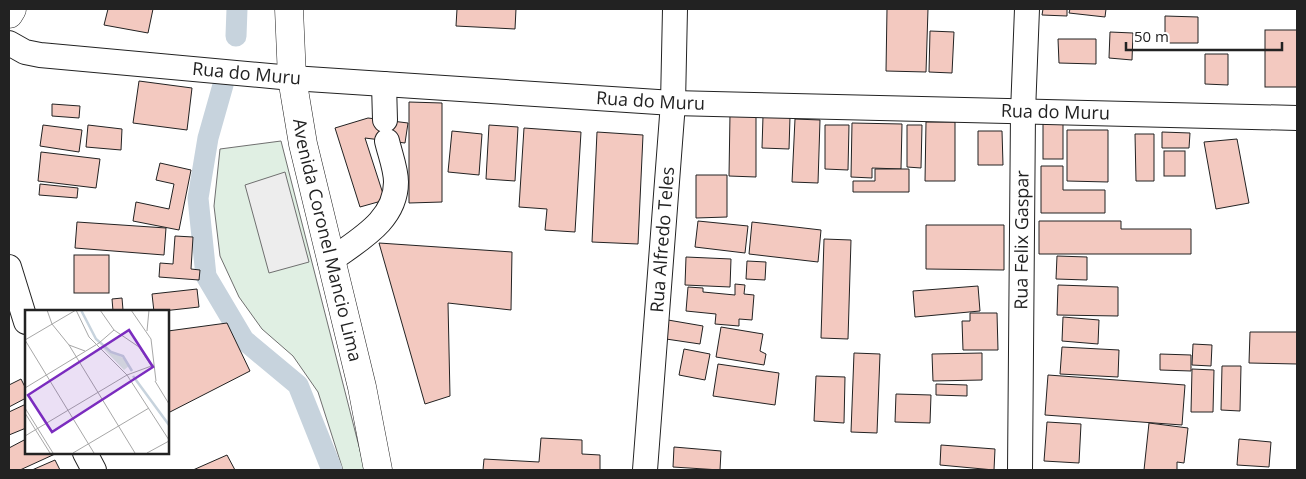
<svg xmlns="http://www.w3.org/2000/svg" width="1306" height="479" font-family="'Open Sans',sans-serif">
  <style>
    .green { fill: #e0efe3; stroke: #6f6f6f }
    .parking { fill: #ededed; stroke: #6f6f6f }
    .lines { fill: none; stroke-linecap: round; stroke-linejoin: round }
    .canal { stroke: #c7d3dd; stroke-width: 21 }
    .building { fill: #f3c9c0; stroke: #222 }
    .minor-casing { stroke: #222; stroke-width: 26 }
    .major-casing { stroke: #222; stroke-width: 29 }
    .minor { stroke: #fff; stroke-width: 24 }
    .major { stroke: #fff; stroke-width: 28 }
    .labels { text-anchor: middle; stroke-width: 4; stroke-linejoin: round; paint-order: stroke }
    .street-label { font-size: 18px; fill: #222; stroke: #fff }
    .inset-river { fill: none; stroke: #c7d3dd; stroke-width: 2.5 }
    .inset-road { fill: none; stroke: #a7a7a7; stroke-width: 1 }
    .view { fill: #7b2cbf; fill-opacity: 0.15; stroke: #7b2cbf; stroke-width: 2.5 }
    .inset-edge { fill: none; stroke: #222; stroke-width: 2.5 }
  </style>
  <rect width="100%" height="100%" fill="#fff"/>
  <polygon class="green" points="281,141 365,470 343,470 318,392 293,356 262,329 239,297 220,256 214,206 220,149"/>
  <polygon class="parking" points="285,172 309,262 269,273 245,185"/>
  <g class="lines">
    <g class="canal">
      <polyline points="236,36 237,9"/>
      <polyline points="223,85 208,138 198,198 206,276 244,340 298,385 332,470"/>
    </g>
  </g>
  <g class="building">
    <polygon points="108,9 153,9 148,33 104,25"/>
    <polygon points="457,9 516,9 515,29 456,26"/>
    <polygon points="887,9 928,9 926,72 886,71"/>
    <polygon points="1043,9 1067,9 1067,16 1042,15"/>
    <polygon points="1070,9 1106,9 1105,17 1069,13"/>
    <polygon points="1165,16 1198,17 1198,43 1165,43"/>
    <rect x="1265" y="30" width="32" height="57"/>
    <polygon points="930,31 954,32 952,73 929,72"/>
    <polygon points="1110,32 1133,33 1132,60 1109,58"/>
    <polygon points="1058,39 1096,39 1096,64 1059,63"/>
    <polygon points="1205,54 1228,54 1228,85 1205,84"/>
    <polygon points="139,81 192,88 187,130 133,123"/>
    <polygon points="409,102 442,103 442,202 409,203"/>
    <polygon points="52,104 80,106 79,118 52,116"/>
    <polygon points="730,114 756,114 756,177 729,176"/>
    <polygon points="763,116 790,117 789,149 762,148"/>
    <polygon points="368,118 408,123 405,143 365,138 385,200 360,207 335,128"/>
    <polygon points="795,119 820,120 818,183 792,182"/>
    <polygon points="926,122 955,122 955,181 925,181"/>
    <rect x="1043" y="122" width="20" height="37"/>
    <polygon points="852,123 902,124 901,169 872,168 872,178 851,177"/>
    <polygon points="43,125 82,130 79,152 40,146"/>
    <polygon points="88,125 122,129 121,150 86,147"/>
    <polygon points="489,125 518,127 515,181 486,179"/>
    <polygon points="825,125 849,125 848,170 825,169"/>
    <polygon points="907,125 922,125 921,168 907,167"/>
    <polygon points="524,128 581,132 575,232 545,230 547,209 519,207"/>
    <polygon points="1067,130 1108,130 1108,182 1067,181"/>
    <polygon points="452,131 482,134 479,175 448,172"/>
    <polygon points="978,131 1002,131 1003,165 978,165"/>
    <polygon points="597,132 643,135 638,244 592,242"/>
    <polygon points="1162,132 1190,133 1189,148 1162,148"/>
    <polygon points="1135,134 1154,134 1154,181 1136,181"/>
    <polygon points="1237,139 1249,203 1216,209 1204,142"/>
    <rect x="1164" y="151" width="21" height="25"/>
    <polygon points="41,152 100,159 96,188 38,181"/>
    <polygon points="160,163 191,170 179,230 133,221 136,202 169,209 174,184 156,180"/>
    <polygon points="1041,166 1063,166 1063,190 1105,190 1105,213 1041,213"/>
    <polygon points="875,169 909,169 909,192 853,192 853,181 875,181"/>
    <polygon points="696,175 727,175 727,217 696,218"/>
    <polygon points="40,184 78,188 77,198 39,195"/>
    <polygon points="698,221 748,226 745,253 695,247"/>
    <polygon points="1039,221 1121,221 1121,229 1191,229 1191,254 1039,254"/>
    <polygon points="77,222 166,228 164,255 75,248"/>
    <polygon points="752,222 821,230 818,262 749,254"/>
    <polygon points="926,225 1004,225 1004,270 926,269"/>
    <polygon points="175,236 193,237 191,269 200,270 199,280 159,277 160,263 173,264"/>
    <polygon points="824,239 851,240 848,339 821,338"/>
    <polygon points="379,243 512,252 511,310 448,303 450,396 425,404"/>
    <rect x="74" y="255" width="35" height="38"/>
    <polygon points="1057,256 1087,257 1087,280 1056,279"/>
    <polygon points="686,257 731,259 730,287 685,285"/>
    <polygon points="747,261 766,262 765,280 746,279"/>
    <polygon points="735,284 745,285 744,294 754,295 752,320 739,319 739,326 715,324 716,314 686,311 688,287 703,288 703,292 735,295"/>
    <polygon points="1058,285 1118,287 1118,316 1057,315"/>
    <polygon points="978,286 980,311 915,317 913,291"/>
    <polygon points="197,289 199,307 154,312 152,294"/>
    <polygon points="122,298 123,310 106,312 113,311 112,299"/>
    <polygon points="970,313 997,313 998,350 963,350 962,321 970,321"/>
    <polygon points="1063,317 1099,320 1098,344 1062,341"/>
    <polygon points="668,320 703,326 700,344 666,339"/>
    <polygon points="227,323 250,371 168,413 168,331"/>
    <polygon points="721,327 763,334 760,351 766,354 764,365 716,357"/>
    <polygon points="1250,332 1297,332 1297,364 1249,363"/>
    <polygon points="1193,344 1212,345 1211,366 1192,365"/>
    <polygon points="1062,347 1119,350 1118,377 1060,374"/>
    <polygon points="684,349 710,354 705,380 679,375"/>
    <polygon points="854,353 880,354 877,433 851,432"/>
    <polygon points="982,353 982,380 933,381 932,354"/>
    <polygon points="1160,354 1191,355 1191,371 1160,370"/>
    <polygon points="718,364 779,373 775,405 713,396"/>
    <polygon points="1222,366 1241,366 1240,411 1221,410"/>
    <polygon points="1192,369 1214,370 1213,412 1191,412"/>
    <polygon points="1048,375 1185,385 1182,425 1045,415"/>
    <polygon points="816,376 845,377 844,423 814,421"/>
    <polygon points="21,379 26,389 26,398 9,407 9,385"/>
    <polygon points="936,384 967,385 967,396 936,395"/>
    <polygon points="896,394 931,395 930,423 895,422"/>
    <polygon points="26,404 26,428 9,435 9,412"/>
    <polygon points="1047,422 1081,424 1079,463 1044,461"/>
    <polygon points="1149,423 1188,428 1184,463 1177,462 1177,470 1144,470"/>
    <polygon points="541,438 582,440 582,454 600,455 600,470 483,470 484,459 539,462"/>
    <polygon points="26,439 26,453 55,454 20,470 9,470 9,448"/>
    <polygon points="1239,439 1271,442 1269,467 1237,465"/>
    <polygon points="941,445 995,449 994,470 940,465"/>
    <polygon points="674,447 721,451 720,470 673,467"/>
    <polygon points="227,455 235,470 193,470"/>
    <polygon points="55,460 60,470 32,470"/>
  </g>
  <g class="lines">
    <defs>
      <g id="minor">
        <path id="s1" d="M9,43L25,52L40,55L292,78L673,103L1297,118"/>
        <polyline points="384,84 385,120"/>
        <path d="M330,261C358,240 396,221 396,182C396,169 390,154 387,141"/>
        <polyline points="9,267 26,322"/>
        <polyline points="85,453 94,470"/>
        <path id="s2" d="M645,470L673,103L675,9"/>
        <path id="s3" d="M1020,470L1023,112L1027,9"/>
      </g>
      <g id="major">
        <path id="s4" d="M289,9L292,78L303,144L362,387L378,470"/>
        <polyline points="9,14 12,9"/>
      </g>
    </defs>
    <use href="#minor" class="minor-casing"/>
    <use href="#major" class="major-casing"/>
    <use href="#minor" class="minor"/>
    <use href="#major" class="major"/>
  </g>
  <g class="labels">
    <g class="street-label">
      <text dy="6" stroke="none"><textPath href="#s1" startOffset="241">Rua do Muru</textPath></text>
      <text dy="6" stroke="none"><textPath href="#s1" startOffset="646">Rua do Muru</textPath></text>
      <text dy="6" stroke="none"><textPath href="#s1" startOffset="1051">Rua do Muru</textPath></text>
      <text dy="6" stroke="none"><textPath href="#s3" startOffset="230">Rua Felix Gaspar</textPath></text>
      <text dy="6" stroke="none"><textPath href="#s4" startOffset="235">Avenida Coronel Mancio Lima</textPath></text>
      <text dy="6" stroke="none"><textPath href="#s2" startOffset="231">Rua Alfredo Teles</textPath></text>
    </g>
  </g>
  <g transform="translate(25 310)">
    <rect width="144" height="144" fill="#fff"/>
    <path d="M75,35L98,48L104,56L99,60Z" fill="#e0efe3"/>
    <path class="inset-river" d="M56,0L71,29L86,42L98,46L107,61M108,66L144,115"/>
    <path class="inset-road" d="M22,0L27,14L44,35L110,143M51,0L64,27L102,65L144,130M75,0L89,20L114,37L127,57M106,0L126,29L131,71M122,21L124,0M0,30L69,143M0,30L51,0M44,35L60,41M130,71L144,94M0,78L74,33L89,20M0,98L28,143M0,103L25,143M0,126L102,65L129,55M48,143L124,98M122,143L144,131"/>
    <path class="view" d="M104,20L128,57L27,122L3,85Z"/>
    <rect width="144" height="144" class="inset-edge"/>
  </g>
  <rect width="1306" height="479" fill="none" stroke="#222222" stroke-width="20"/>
  <path d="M1126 42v8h156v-8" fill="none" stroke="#222222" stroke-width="2.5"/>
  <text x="1134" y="42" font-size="15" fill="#222222" stroke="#ffffff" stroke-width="4" paint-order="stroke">50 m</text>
</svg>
